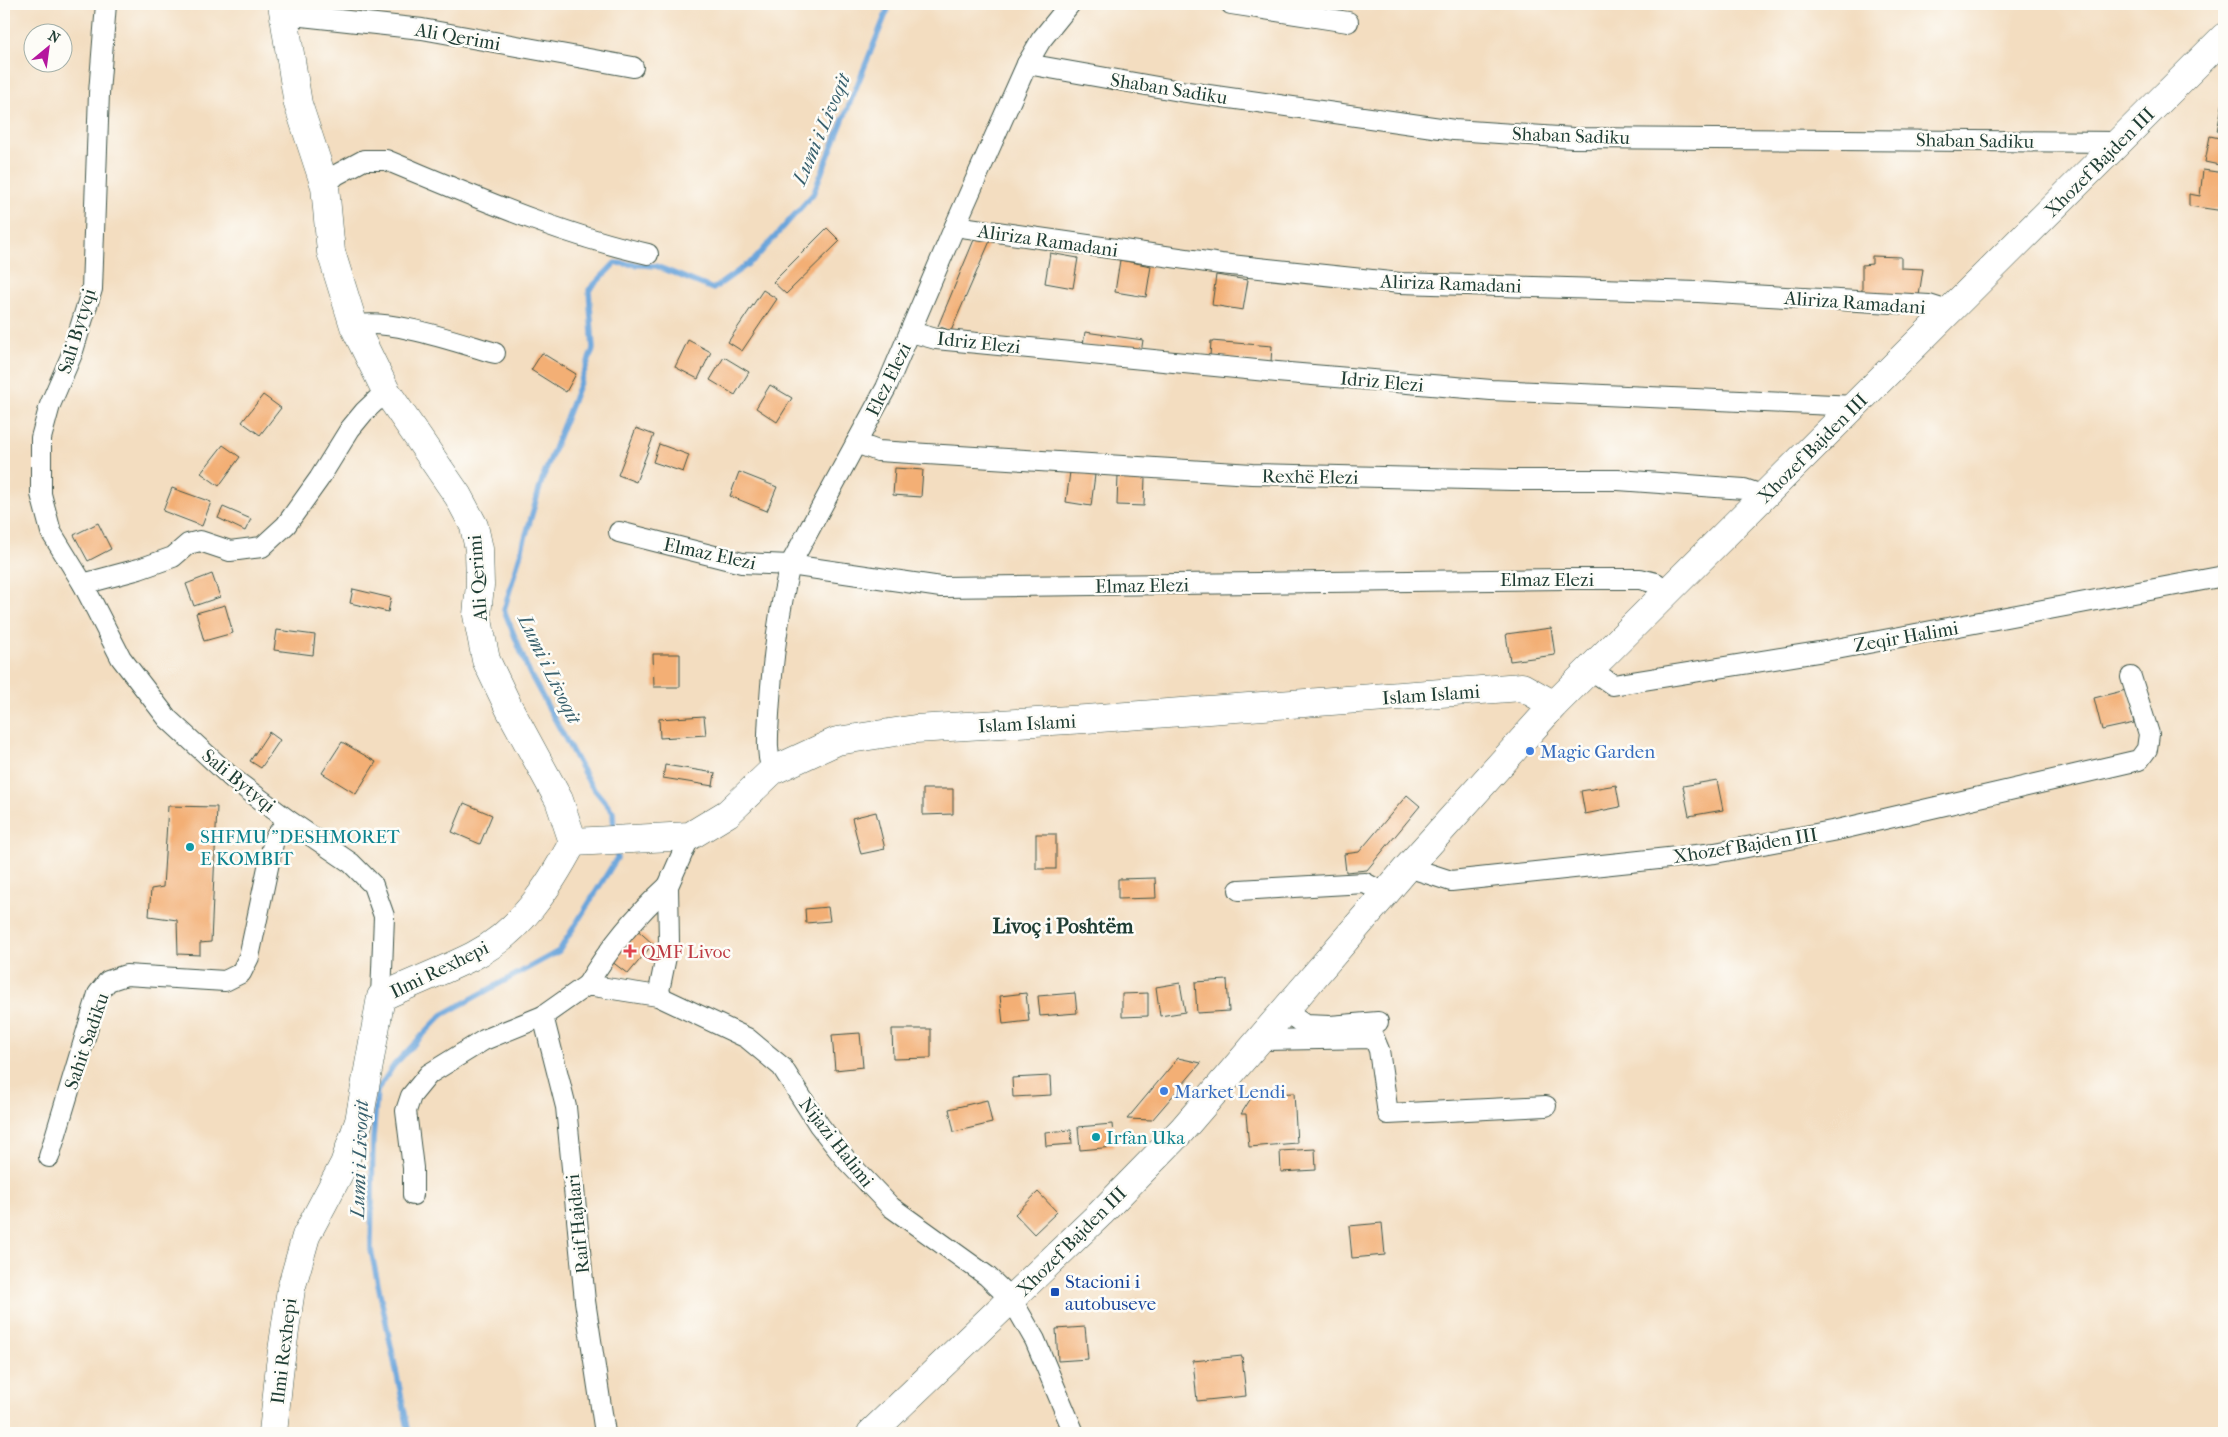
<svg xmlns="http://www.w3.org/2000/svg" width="2228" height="1437" font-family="'IM FELL French Canon',serif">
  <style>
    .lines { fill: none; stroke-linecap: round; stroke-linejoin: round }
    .stream { stroke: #6aa5db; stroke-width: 5.5 }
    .building { fill: #f3af74 }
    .street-casing { stroke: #3f5549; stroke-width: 22 }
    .secondary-casing { stroke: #3f5549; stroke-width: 29 }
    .primary-casing { stroke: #3f5549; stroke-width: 29 }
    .street { stroke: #fff; stroke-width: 20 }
    .secondary { stroke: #fff; stroke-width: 28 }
    .primary { stroke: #fff; stroke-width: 28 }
    .shop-dot { fill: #3f7fe0; stroke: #fdfcf7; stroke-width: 2 }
    .culture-dot { fill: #0f9aa8; stroke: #fdfcf7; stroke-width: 2 }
    .health-dot { fill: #e0444e; stroke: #fdfcf7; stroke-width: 2 }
    .transit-dot { fill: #1a4fb4; stroke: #fdfcf7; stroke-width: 2 }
    .labels { text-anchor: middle; stroke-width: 5; stroke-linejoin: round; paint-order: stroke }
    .street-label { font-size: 19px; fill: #1f3d34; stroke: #fdfcf7 }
    .shop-label { font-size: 19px; fill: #366cbe; stroke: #fdfcf7; text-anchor: start }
    .culture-label { font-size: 19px; fill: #0d838f; stroke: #fdfcf7; text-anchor: start }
    .health-label { font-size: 19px; fill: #be3a42; stroke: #fdfcf7; text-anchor: start }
    .transit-label { font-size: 19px; fill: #164399; stroke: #fdfcf7; text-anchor: start }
    .water-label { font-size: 20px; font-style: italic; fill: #39616e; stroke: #fdfcf7 }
    .quarter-label { font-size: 21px; font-weight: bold; fill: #1f3d34; stroke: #fdfcf7 }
  </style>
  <rect width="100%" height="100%" fill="#fdfcf7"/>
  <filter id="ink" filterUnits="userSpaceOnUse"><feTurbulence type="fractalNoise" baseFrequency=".02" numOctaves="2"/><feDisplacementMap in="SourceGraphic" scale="10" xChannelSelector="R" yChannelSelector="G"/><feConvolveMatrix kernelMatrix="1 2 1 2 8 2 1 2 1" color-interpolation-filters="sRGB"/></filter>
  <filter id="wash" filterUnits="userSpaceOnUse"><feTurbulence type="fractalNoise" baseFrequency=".0096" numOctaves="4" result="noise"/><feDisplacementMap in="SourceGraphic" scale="20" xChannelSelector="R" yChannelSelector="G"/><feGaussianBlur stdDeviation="1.12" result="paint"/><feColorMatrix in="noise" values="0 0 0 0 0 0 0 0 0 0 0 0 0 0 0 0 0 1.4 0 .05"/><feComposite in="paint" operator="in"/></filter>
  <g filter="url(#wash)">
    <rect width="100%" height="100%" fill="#f3ddc0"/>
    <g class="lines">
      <g class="stream">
        <polyline points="614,832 613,812 590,784 529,672 504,610 542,480 593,349 589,290 615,263 656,266 713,289 755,259 813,194 890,4"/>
        <polyline points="409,1433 371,1250 373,1138 377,1091 394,1065 442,1015 559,951 617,858 616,846"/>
      </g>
    </g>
    <g id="blocks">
      <g class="building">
        <polygon points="2223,101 2224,101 2224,132 2217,131"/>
        <polygon points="2210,136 2224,139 2224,166 2205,162"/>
        <polygon points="2203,170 2224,173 2224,211 2189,206 2189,194 2200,196"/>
        <polygon points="827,228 840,241 786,294 773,282"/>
        <polygon points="976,235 990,241 951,331 938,326"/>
        <polygon points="1050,253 1078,258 1073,288 1045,283"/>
        <polygon points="1872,256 1901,257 1901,268 1923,269 1918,302 1862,296 1862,265 1872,264"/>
        <polygon points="1120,260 1151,266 1146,297 1115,292"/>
        <polygon points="1216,275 1248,280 1243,310 1212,305"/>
        <polygon points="763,290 777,299 742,351 728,342"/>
        <polygon points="1085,332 1143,340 1141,353 1083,345"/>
        <polygon points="688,340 711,352 698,379 675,367"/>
        <polygon points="1211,341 1272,346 1271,362 1210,356"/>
        <polygon points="542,353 576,374 566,392 531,370"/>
        <polygon points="724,357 749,372 735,395 710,380"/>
        <polygon points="770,385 792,398 777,422 756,408"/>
        <polygon points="263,395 281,408 260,435 242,422"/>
        <polygon points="636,428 654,435 636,482 618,475"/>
        <polygon points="659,444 689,455 683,472 653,462"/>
        <polygon points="223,445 240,457 219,486 201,473"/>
        <polygon points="895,468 923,470 921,497 893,495"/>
        <polygon points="739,472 777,487 767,511 730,496"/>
        <polygon points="1070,472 1095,475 1091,506 1066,502"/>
        <polygon points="1118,476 1145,477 1144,506 1117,505"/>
        <polygon points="172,488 211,502 202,526 163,511"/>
        <polygon points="223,507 251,519 245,531 218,518"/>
        <polygon points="98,523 111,549 88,561 74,535"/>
        <polygon points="212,574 220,597 194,606 186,584"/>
        <polygon points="353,589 391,598 388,612 350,603"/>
        <polygon points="225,605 233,633 204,641 196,613"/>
        <polygon points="1551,628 1555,655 1510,661 1506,634"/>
        <polygon points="277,630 315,635 313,655 274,650"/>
        <polygon points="653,654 680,654 680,687 654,687"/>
        <polygon points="2126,690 2134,723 2102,730 2094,698"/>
        <polygon points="704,716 706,735 660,738 659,719"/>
        <polygon points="269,732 280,740 261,768 250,761"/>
        <polygon points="342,742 376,762 356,794 322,773"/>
        <polygon points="665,765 715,773 713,786 663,778"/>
        <polygon points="1717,780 1723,810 1689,816 1683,786"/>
        <polygon points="1616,785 1620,807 1585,814 1581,791"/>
        <polygon points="923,789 953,789 953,814 923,815"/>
        <polygon points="1407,795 1420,806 1367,870 1346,872 1344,854 1359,852"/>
        <polygon points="464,803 492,815 480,844 452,832"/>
        <polygon points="168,806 217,807 211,942 200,943 200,955 178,954 177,920 149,916 151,889 163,887"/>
        <polygon points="876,812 885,849 861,854 852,818"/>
        <rect x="1036" y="834" width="20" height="35"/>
        <polygon points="1155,878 1156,898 1118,899 1118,879"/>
        <polygon points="828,907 830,921 806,923 805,909"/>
        <polygon points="633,926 653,944 628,974 607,958"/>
        <polygon points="1227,980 1229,1011 1197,1013 1195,982"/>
        <polygon points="1180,983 1185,1012 1160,1016 1156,987"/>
        <polygon points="1026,993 1029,1021 1003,1024 1000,996"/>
        <polygon points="1075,993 1077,1013 1040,1016 1038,996"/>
        <polygon points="1148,993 1148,1016 1122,1017 1122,994"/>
        <polygon points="892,1029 931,1029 931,1058 893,1059"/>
        <polygon points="860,1033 863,1067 835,1070 832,1035"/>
        <polygon points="1178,1058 1201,1063 1152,1120 1127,1119"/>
        <polygon points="1050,1076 1051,1095 1013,1097 1012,1078"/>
        <polygon points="1294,1093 1297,1143 1249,1147 1246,1114 1241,1114 1253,1095"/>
        <polygon points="987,1100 992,1123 954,1132 949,1109"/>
        <polygon points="1112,1124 1114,1147 1080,1150 1078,1127"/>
        <polygon points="1071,1130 1072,1144 1046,1146 1045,1132"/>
        <polygon points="1315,1149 1316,1170 1281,1172 1280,1151"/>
        <polygon points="1038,1192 1057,1212 1034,1234 1015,1214"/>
        <polygon points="1382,1223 1385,1255 1352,1258 1349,1226"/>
        <polygon points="1085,1327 1088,1359 1058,1361 1056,1329"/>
        <polygon points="1242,1356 1246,1396 1197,1401 1193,1361"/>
      </g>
    </g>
  </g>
  <g filter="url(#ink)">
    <use href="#blocks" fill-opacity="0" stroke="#3f5549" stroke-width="1"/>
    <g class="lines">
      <defs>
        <g id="street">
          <polyline points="106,4 99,93 92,289 72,354 50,405 41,438 41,494 51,532 83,584 121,658 168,719 232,778 288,820 351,863 373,885 384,916 381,997"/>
          <polyline points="1231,4 1348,22"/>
          <polyline points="283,14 422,29 633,67"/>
          <polyline points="1027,64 1180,91 1454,130 1573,138 2119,142"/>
          <path d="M325,186L336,175L364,160H386C471,195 558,234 648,254"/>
          <polyline points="955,226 1221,264 1400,283 1698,292 1929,305 1948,311"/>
          <path d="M354,326C387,317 460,343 495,353"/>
          <polyline points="911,332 936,339 1277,372 1491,390 1856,406"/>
          <polyline points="856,443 878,451 1252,474 1512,480 1618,480 1744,489 1765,496"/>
          <polyline points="619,532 742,563 790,565 941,587 1566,579 1640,579 1656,583 1667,591"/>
          <polyline points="83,584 139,569 173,557 188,544 200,541 230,551 262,547 286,525 319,479 350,429 364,412 386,391"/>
          <polyline points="1590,669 1613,685 1831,650 2224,576"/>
          <path d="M772,771C766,752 768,735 769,714C772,664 778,614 790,565L886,388L955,226L1027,64L1041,40L1070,4"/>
          <polyline points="1408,867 1451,881 1715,853 1837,830 2139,760 2147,749 2149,734 2131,677"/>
          <polyline points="1239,890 1365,883 1385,894"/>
          <path d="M587,985C609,948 636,915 668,886"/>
          <polyline points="658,996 669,942 668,886 690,836"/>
          <polyline points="1285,1011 1305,1025 1330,1026 1378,1022"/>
          <polyline points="543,1016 566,1107 585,1301 605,1433"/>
          <polyline points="1261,1040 1374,1038 1379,1050 1388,1114 1546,1106"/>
          <polyline points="49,1157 98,994 108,981 126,975 225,981 241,973 249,957 274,839 288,820"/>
          <polyline points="413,1195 413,1168 406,1111 411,1096 429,1074 484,1040 543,1016 587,985 658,996 747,1038 782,1067 819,1125 848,1162 891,1207 987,1276 1012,1300 1035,1340 1074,1433"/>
        </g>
        <g id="secondary">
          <polyline points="282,4 298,104 325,186 331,252 354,326 386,391 458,496 474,526 479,549 480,585 477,615 486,660 509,708 559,800 573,842"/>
          <polyline points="573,842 690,836 728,813 772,771 837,741 915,729 1086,719 1522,687 1554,705"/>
          <path d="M273,1433L280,1365L291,1289L306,1236L344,1164L359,1121L381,997C411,983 443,971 473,956C520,932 549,887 573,842"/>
        </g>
        <polyline id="primary" points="871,1433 1101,1213 1182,1130 1408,867 1554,705 2224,37"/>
      </defs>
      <use href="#street" class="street-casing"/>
      <use href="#secondary" class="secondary-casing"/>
      <use href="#primary" class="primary-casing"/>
      <use href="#street" class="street"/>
      <use href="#secondary" class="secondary"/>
      <use href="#primary" class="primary"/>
    </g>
  </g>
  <g class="shop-dot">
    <circle cx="1530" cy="751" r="5"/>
    <circle cx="1164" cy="1091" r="5"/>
  </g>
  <g class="culture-dot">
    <circle cx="190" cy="847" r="5"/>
    <circle cx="1096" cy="1137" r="5"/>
  </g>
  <path class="health-dot" d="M627.5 943.5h5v5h5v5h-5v5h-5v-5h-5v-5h5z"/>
  <rect class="transit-dot" x="1050" y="1287" width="10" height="10" rx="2.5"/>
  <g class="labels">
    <g class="street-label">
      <text transform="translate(458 36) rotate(10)" y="7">Ali Qerimi</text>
      <text transform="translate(1169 88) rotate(9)" y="7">Shaban Sadiku</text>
      <text transform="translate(1571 135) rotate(2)" y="7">Shaban Sadiku</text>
      <text transform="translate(1975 140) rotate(1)" y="7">Shaban Sadiku</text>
      <text transform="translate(2099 162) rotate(-45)" y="7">Xhozef Bajden III</text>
      <text transform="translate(1048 240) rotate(8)" y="7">Aliriza Ramadani</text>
      <text transform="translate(1451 283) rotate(2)" y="7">Aliriza Ramadani</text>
      <text transform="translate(1855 302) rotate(4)" y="7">Aliriza Ramadani</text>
      <text transform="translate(76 331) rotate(-73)" y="7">Sali Bytyqi</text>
      <text transform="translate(979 342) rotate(6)" y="7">Idriz Elezi</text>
      <text transform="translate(888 379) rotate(-64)" y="7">Elez Elezi</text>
      <text transform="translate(1382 381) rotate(5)" y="7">Idriz Elezi</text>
      <text transform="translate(1812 448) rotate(-45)" y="7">Xhozef Bajden III</text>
      <text transform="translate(1310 476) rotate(1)" y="7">Rexhë Elezi</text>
      <text transform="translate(710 553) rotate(12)" y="7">Elmaz Elezi</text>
      <text transform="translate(477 578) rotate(-94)" y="7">Ali Qerimi</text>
      <text x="1547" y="586">Elmaz Elezi</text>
      <text transform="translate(1142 585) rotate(-1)" y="7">Elmaz Elezi</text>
      <text transform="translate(1906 636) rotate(-10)" y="7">Zeqir Halimi</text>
      <text transform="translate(1431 694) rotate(-4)" y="7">Islam Islami</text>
      <text transform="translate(1027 723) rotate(-3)" y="7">Islam Islami</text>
      <text transform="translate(239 780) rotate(39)" y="7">Sali Bytyqi</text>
      <text transform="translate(1745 845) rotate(-9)" y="7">Xhozef Bajden III</text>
      <text transform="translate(439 969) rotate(-26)" y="7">Ilmi Rexhepi</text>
      <text transform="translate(86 1041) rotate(-71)" y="7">Sahit Sadiku</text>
      <text transform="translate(837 1142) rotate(52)" y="7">Nijazi Halimi</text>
      <text transform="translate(577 1224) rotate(-96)" y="7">Raif Hajdari</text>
      <text transform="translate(1071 1241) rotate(-45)" y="7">Xhozef Bajden III</text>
      <text transform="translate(283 1351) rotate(-83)" y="7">Ilmi Rexhepi</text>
    </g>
    <g class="shop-label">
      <text x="1540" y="758">Magic Garden</text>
      <text x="1174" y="1098">Market Lendi</text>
    </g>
    <g class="culture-label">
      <text x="200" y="843">SHFMU "DESHMORET<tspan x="200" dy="22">E KOMBIT</tspan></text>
      <text x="1106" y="1144">Irfan Uka</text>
    </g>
    <g class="health-label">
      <text x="641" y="958">QMF Livoc</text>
    </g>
    <g class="transit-label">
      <text x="1065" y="1288">Stacioni i<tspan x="1065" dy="22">autobuseve</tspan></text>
    </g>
    <g class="water-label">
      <text transform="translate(821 129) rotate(-67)" y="7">Lumi i Livoqit</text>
      <text transform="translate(550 669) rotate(64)" y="7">Lumi i Livoqit</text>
      <text transform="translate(359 1159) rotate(-88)" y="7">Lumi i Livoqit</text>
    </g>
    <g class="quarter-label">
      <text x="1063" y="933">Livoç i Poshtëm</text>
    </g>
  </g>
  <rect width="2228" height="1437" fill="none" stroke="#fdfcf7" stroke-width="20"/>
  <g transform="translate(48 48) rotate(29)"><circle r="24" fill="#fdfcf7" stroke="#a4b0a9"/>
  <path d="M0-4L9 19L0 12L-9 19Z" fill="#b5179e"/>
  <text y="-8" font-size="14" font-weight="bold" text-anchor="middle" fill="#1f3d34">N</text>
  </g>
</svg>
